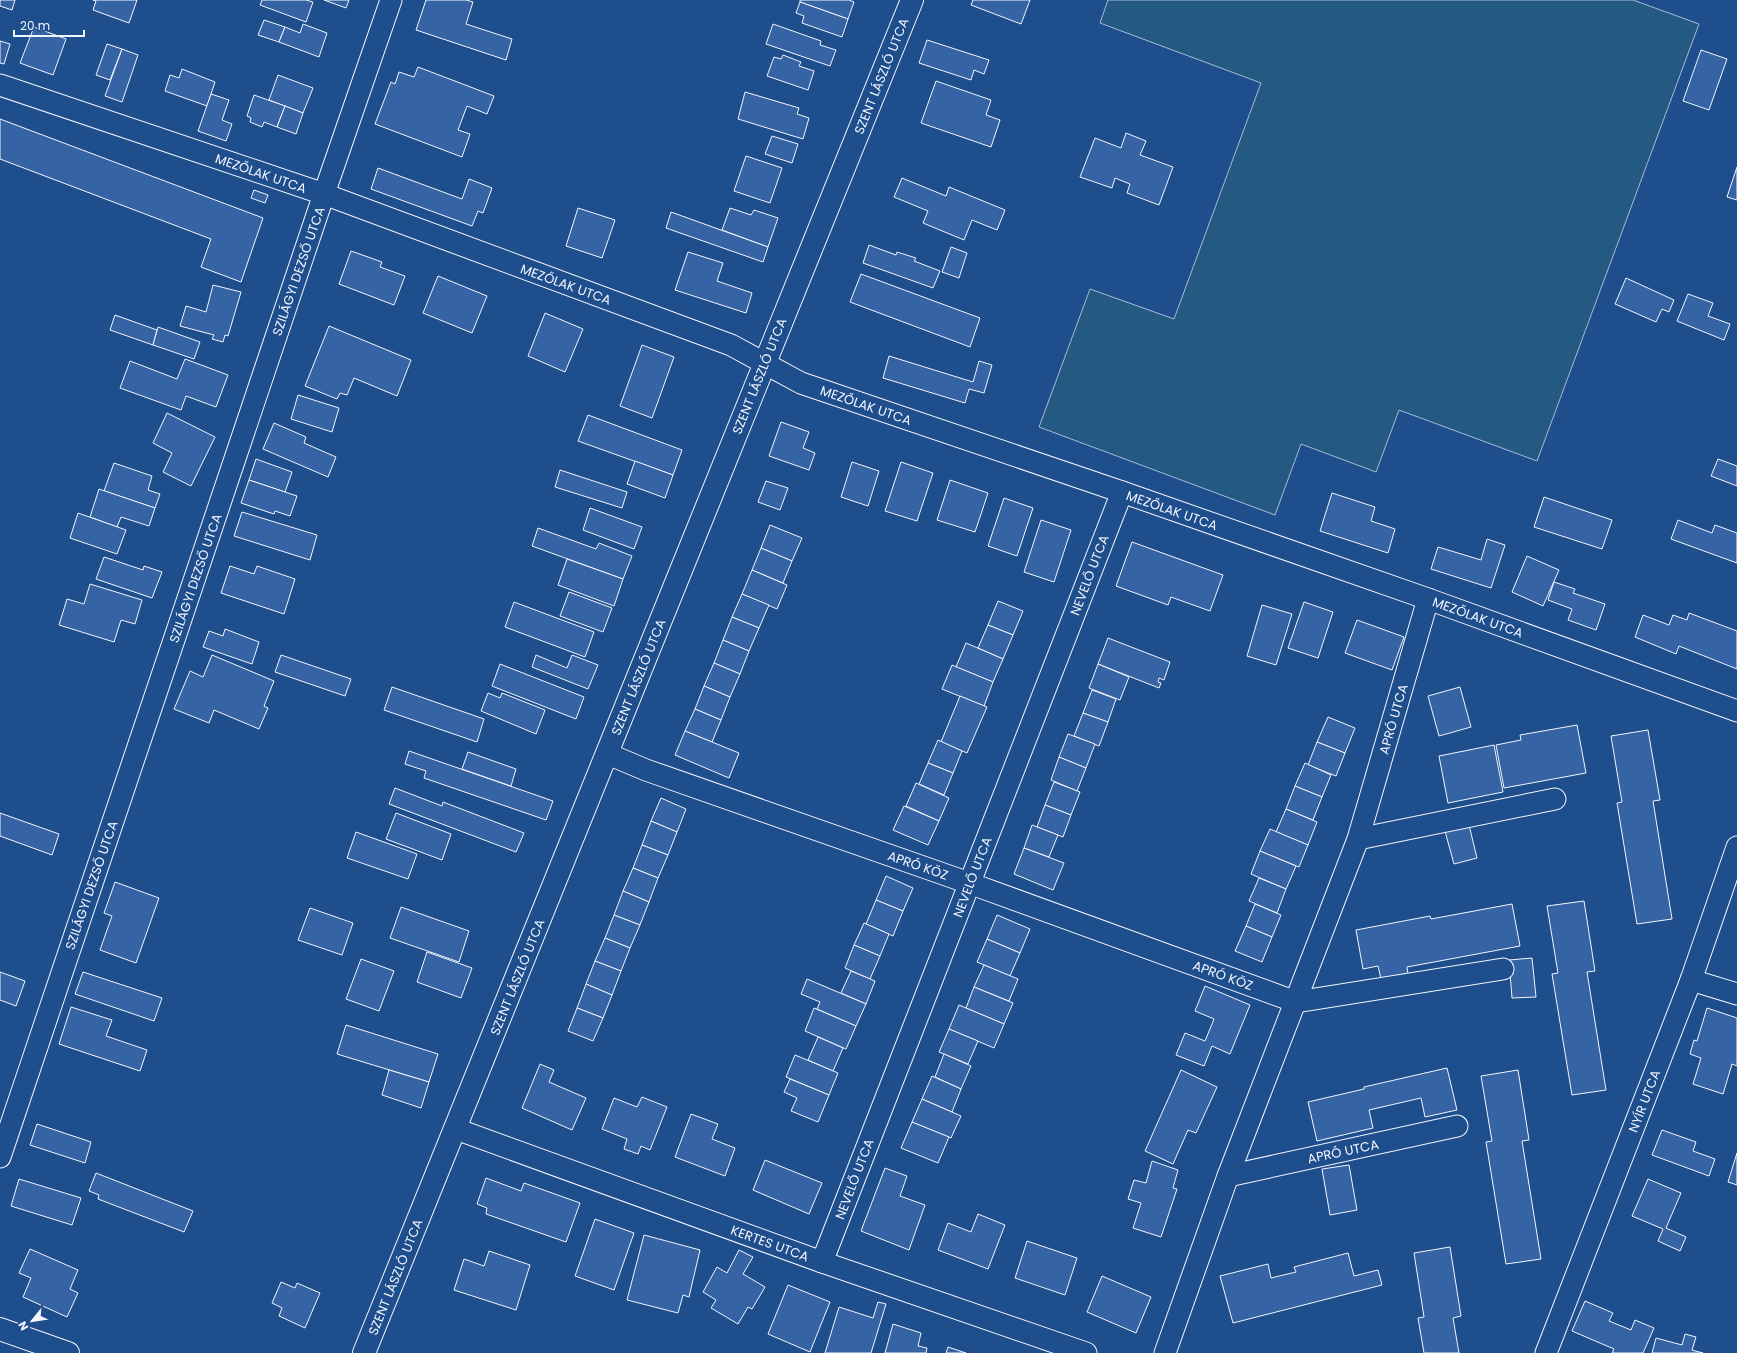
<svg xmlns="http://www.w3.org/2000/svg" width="1737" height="1353" font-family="Poppins,sans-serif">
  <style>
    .green { fill: #245a82; stroke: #a8bbd7 }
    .building { fill: #3563a3; stroke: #f2f6ff }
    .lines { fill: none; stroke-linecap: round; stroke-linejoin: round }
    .minor-casing { stroke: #f2f6ff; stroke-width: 23 }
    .tertiary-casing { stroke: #f2f6ff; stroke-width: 24 }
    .minor { stroke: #1f4e8c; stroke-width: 21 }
    .tertiary { stroke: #1f4e8c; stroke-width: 22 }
    .labels { text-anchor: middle; stroke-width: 3; stroke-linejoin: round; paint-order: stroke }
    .street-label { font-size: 13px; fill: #f2f6ff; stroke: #1f4e8c }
  </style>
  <rect width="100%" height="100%" fill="#1f4e8c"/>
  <polygon class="green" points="1108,0 1633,0 1699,24 1537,461 1399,410 1376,472 1301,444 1275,515 1039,427 1090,289 1174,319 1261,83 1100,23"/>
  <g class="building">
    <polygon points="0,0 15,0 12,10 0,6"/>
    <polygon points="93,0 137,0 129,23 93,10 96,1"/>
    <polygon points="262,0 306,0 313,2 306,22 260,5"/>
    <polygon points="324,0 349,0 346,8"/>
    <polygon points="426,0 466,0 473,2 466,24 512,39 506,60 416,30"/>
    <polygon points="800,0 849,0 854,2 848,19 800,2"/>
    <polygon points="973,0 1030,0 1021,24 971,5"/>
    <polygon points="800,2 848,19 842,37 802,23 804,16 796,13"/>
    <polygon points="264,20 285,27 279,42 258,35"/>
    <polygon points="303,24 327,33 319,57 279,42 285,27 300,33"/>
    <polygon points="773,24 821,41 820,45 836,50 830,66 766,44"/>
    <polygon points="34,27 66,39 53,75 20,63"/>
    <polygon points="927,40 989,60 984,74 974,70 971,80 919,63"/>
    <polygon points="0,41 10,44 4,64 0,63"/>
    <polygon points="107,44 122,49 110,80 96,75"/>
    <polygon points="122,49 138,55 122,102 105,96"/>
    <polygon points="1701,50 1727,59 1709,110 1683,101"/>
    <polygon points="783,55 801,62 799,66 814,71 808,90 767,76 774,57 781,59"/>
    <polygon points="418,67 494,96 487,114 467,106 458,130 470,134 462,157 375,124 391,82 395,84 399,72 414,77"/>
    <polygon points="182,69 215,82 207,106 165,91 170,75 179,78"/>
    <polygon points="278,75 313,88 303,113 269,100"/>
    <polygon points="936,81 991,100 986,115 1000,120 991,147 921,123"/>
    <polygon points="745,92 799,108 797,114 809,118 803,139 738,119"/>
    <polygon points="211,94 229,100 222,120 232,124 226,141 198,131"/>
    <polygon points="254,95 285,106 277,127 264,122 262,127 250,122 251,118 247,116"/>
    <polygon points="285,106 303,113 296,134 277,127"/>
    <polygon points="0,119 263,218 241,282 201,267 211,239 0,159"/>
    <polygon points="1126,133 1146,141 1140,155 1173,167 1159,205 1127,193 1130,184 1115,178 1112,188 1080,177 1095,138 1121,148"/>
    <polygon points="772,136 798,144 792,163 765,154"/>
    <polygon points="746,156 782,168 770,203 734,191"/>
    <polygon points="1737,167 1737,200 1727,197"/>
    <polygon points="378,168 462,199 469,179 492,188 483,213 478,211 472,226 371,189"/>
    <polygon points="902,178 946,196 949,187 1005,210 997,230 972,220 964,240 923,223 928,211 894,197"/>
    <polygon points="254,190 268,195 265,203 251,198"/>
    <polygon points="578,208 615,220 602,258 566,246"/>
    <polygon points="730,208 751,215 754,210 778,218 768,247 722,230"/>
    <polygon points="671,212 768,247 763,262 666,228"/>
    <polygon points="869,245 896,255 897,252 916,258 914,261 940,271 933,288 863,263"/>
    <polygon points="951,247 967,253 959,278 942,272"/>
    <polygon points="351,251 382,262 380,267 405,276 394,305 339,284"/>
    <polygon points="688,252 723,263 717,281 752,293 746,313 675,290"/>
    <polygon points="861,274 980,318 970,347 850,302"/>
    <polygon points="438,276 487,296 472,333 423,313"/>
    <polygon points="1626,278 1674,300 1669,312 1662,309 1656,322 1615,304"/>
    <polygon points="213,285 241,292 228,336 225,335 223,342 212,339 214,335 180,326 186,306 206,312"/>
    <polygon points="1688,294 1713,303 1708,316 1730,324 1724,340 1677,321"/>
    <polygon points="545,313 583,329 565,372 528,356"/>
    <polygon points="115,315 157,330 153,345 110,330"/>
    <polygon points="329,326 411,360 397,396 354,378 347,395 340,393 337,399 305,386"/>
    <polygon points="158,327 200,342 194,359 153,345"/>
    <polygon points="642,345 674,357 652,418 620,406"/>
    <polygon points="889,356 973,382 979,361 992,365 984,393 969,389 965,403 883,378"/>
    <polygon points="185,359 228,375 216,407 186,396 181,410 120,388 130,361 177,379"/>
    <polygon points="298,395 339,408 332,432 291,419"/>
    <polygon points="167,413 215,437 191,486 163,472 172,453 153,443"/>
    <polygon points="588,415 682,450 673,475 578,441"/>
    <polygon points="781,422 809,432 803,448 815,453 809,470 769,456"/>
    <polygon points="274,423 306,437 304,443 336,457 328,477 263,449"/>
    <polygon points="256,459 292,472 285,492 249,480"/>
    <polygon points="1718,459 1737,466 1737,486 1711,476"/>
    <polygon points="635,461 673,475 665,498 627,484"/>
    <polygon points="852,462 879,471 868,506 841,497"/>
    <polygon points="901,462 933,473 917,521 885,511"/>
    <polygon points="114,463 152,476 148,490 160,494 155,508 104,491"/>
    <polygon points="560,470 627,492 622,508 555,487"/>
    <polygon points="249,480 297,496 290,516 275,511 274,514 241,503"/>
    <polygon points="950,480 988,493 975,532 937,520"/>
    <polygon points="766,481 788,488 780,510 758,502"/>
    <polygon points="99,489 155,508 149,526 121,517 117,527 90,517"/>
    <polygon points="1332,493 1375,507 1371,521 1395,529 1388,553 1320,531"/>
    <polygon points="1544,497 1612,520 1602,549 1534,527"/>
    <polygon points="1004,498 1033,508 1017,556 988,546"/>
    <polygon points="590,508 642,527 634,549 583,530"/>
    <polygon points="242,512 317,535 310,560 234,536"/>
    <polygon points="78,513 126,530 117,554 70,538"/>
    <polygon points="1041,520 1071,530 1054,582 1024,572"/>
    <polygon points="1678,520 1712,533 1715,525 1737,533 1737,563 1671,539"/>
    <polygon points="770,525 802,538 792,561 761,548"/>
    <polygon points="538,528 596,549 599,543 632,556 623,579 532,546"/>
    <polygon points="1487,539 1505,545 1491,588 1431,569 1438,547 1481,560"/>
    <polygon points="1132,542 1223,575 1210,611 1171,597 1168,605 1116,586"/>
    <polygon points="761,548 792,561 783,583 752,570"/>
    <polygon points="1527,556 1559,570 1543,606 1512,592"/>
    <polygon points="104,557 143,570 144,566 162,572 152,598 96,579"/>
    <polygon points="567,559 623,579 614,606 558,585"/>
    <polygon points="230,566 254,574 257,566 295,579 284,614 221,593"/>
    <polygon points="752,570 787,585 777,609 742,594"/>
    <polygon points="1554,582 1575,589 1573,593 1605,604 1596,630 1568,620 1572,609 1548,600"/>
    <polygon points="90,584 142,600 135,624 121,620 114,642 59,625 67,599 84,604"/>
    <polygon points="569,592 612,608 603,632 560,616"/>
    <polygon points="742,594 769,605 759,628 732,617"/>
    <polygon points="998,601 1023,611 1013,635 988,625"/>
    <polygon points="514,602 594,632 585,657 505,627"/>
    <polygon points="1304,602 1333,612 1318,658 1288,648"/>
    <polygon points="1262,605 1292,614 1276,665 1247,656"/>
    <polygon points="1689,613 1737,631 1737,669 1679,646 1676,654 1635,637 1643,615 1669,625 1673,615 1687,620"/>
    <polygon points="732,617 759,628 749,651 723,640"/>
    <polygon points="1357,620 1404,637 1392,670 1345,653"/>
    <polygon points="988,625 1013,635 1003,659 978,648"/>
    <polygon points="225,629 259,642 252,664 203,647 209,631 223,636"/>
    <polygon points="1108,638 1170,662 1164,680 1159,678 1158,682 1161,683 1159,688 1098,664"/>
    <polygon points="723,640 749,651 740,674 714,663"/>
    <polygon points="966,643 1003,659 993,682 956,667"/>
    <polygon points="212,655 274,681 264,706 268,708 259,729 214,710 209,723 174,709 190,671 203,677"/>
    <polygon points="281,655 351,679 345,696 275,672"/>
    <polygon points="536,655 567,668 572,655 598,665 588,689 532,667"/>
    <polygon points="714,663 740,674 730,697 704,686"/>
    <polygon points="500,664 584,697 576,719 492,686"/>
    <polygon points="1098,664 1129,677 1120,700 1089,688"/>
    <polygon points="952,665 993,682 984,706 942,689"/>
    <polygon points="704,686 730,697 721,720 695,709"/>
    <polygon points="392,687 484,719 477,742 384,710"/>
    <polygon points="1460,687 1471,727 1439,736 1428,696"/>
    <polygon points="1092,690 1116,699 1108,722 1083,713"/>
    <polygon points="488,693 500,698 502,693 545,710 536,734 481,711"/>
    <polygon points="960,696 987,707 967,753 941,742"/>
    <polygon points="695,709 721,720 712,742 685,731"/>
    <polygon points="1083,713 1108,722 1099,746 1074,736"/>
    <polygon points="1328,717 1355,728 1345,753 1317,742"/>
    <polygon points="1577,725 1586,773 1504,788 1496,745 1521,740 1520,735"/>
    <polygon points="1648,730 1660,800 1653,801 1672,919 1637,924 1617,803 1622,802 1611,736"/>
    <polygon points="685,731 739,753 729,778 675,755"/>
    <polygon points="1068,734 1095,744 1086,768 1059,757"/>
    <polygon points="938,740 962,751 953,773 928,763"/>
    <polygon points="1317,742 1345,753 1336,776 1308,765"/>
    <polygon points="1494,745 1503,792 1448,803 1439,756"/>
    <polygon points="409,751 553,801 546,820 424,778 426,771 405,764"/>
    <polygon points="468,752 516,769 511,786 462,769"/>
    <polygon points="1059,757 1086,768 1077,791 1051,780"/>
    <polygon points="928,763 953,773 944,795 919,784"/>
    <polygon points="1305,763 1331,775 1322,797 1295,786"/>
    <polygon points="1054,782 1080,792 1071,815 1045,805"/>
    <polygon points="916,783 949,798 939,821 906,806"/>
    <polygon points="1295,786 1322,797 1313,820 1286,809"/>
    <polygon points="395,788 442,806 443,802 524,833 516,852 389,804"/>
    <polygon points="661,798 686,809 677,832 651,821"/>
    <polygon points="1045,805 1071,815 1063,837 1037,827"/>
    <polygon points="904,806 939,821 928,845 893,830"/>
    <polygon points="1286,809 1317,822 1308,845 1276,832"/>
    <polygon points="0,813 59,834 52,855 0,836"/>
    <polygon points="396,813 451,834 442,860 386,839"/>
    <polygon points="651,821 677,832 668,855 642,845"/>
    <polygon points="1032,825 1058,835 1049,857 1024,848"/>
    <polygon points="1469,825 1477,858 1454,864 1445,831"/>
    <polygon points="1270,829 1308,845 1299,867 1260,851"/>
    <polygon points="356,832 417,854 408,879 347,858"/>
    <polygon points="642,845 668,855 658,878 633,868"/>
    <polygon points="1024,848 1064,863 1053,890 1014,874"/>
    <polygon points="1260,851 1296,866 1286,889 1251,874"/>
    <polygon points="633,868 658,878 649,902 623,891"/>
    <polygon points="886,876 913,888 903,911 876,900"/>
    <polygon points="1259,878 1286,889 1277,913 1249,901"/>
    <polygon points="115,882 159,898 136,963 100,950 112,916 104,913"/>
    <polygon points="623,891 649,902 640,925 614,915"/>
    <polygon points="876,900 903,911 893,936 866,924"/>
    <polygon points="1584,901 1595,971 1587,972 1606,1090 1572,1095 1552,974 1558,973 1547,906"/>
    <polygon points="1255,904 1281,915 1272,937 1246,926"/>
    <polygon points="1512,904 1520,946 1407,967 1408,974 1381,979 1378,966 1363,969 1356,930 1430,916 1431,919"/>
    <polygon points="401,907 469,931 459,962 390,938"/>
    <polygon points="310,908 353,923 342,955 298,940"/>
    <polygon points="614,915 640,925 630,948 605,938"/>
    <polygon points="997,915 1030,929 1020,953 987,939"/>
    <polygon points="864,923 889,934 880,956 854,945"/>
    <polygon points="1246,926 1272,937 1262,962 1235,951"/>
    <polygon points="605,938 630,948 621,971 595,961"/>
    <polygon points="987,939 1020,953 1010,976 977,962"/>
    <polygon points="854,945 880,956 870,979 845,968"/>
    <polygon points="427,952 472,968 461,998 417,982"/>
    <polygon points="1532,958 1536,997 1512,998 1509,960"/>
    <polygon points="361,959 394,971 379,1011 346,999"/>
    <polygon points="595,961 621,971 612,995 586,984"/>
    <polygon points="984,965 1018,979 1009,1001 974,987"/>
    <polygon points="851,971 875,981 866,1004 841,993"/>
    <polygon points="0,972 25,981 16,1006 0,1000"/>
    <polygon points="83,972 162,998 154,1021 75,994"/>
    <polygon points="807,979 866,1004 856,1026 817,1009 820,1002 801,994"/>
    <polygon points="586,984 612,995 603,1018 577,1008"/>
    <polygon points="1205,986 1250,1005 1230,1054 1212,1046 1204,1066 1176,1055 1185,1033 1205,1041 1214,1019 1195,1011"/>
    <polygon points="974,987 1013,1003 1004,1024 966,1008"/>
    <polygon points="959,1005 1004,1024 994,1048 949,1029"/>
    <polygon points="71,1007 112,1020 106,1036 147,1050 140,1071 59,1044"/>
    <polygon points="577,1008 603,1018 593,1041 568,1031"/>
    <polygon points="814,1008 856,1026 846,1049 805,1031"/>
    <polygon points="1707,1008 1737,1018 1737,1066 1732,1064 1723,1094 1693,1084 1701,1058 1690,1054 1694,1040 1697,1041"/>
    <polygon points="346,1025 438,1054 429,1082 337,1054"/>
    <polygon points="949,1029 978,1041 968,1064 939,1052"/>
    <polygon points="818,1037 843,1048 833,1071 808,1060"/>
    <polygon points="944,1054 971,1066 961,1089 935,1077"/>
    <polygon points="795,1055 838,1073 829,1095 786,1077"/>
    <polygon points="540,1064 554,1070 549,1082 586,1098 572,1130 522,1108"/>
    <polygon points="1447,1068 1457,1110 1425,1117 1421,1098 1369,1110 1373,1128 1317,1141 1308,1102 1364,1089 1364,1087"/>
    <polygon points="389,1070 429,1082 421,1108 382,1095"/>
    <polygon points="1181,1070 1217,1087 1196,1133 1188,1130 1173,1164 1145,1151"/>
    <polygon points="1518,1070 1529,1140 1522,1141 1541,1259 1506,1264 1486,1142 1492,1141 1481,1076"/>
    <polygon points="932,1076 961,1089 952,1112 922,1099"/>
    <polygon points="790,1079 829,1095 818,1122 791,1111 797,1098 784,1092"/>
    <polygon points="642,1097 667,1107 650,1150 641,1146 638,1154 624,1149 627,1139 602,1129 614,1098 637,1107"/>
    <polygon points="922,1099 961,1116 951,1138 912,1122"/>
    <polygon points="691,1114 718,1124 712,1139 735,1148 725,1176 675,1157"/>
    <polygon points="912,1122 949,1137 938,1163 901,1148"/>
    <polygon points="37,1124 91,1142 85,1163 30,1145"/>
    <polygon points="1662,1130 1696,1142 1693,1151 1715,1159 1709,1176 1652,1155"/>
    <polygon points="1737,1153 1737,1185 1728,1182"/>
    <polygon points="765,1160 822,1183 809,1214 753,1190"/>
    <polygon points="1152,1161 1178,1170 1173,1188 1177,1189 1161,1237 1133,1228 1141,1203 1128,1199 1134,1180 1146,1183"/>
    <polygon points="1349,1165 1357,1210 1330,1215 1322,1169"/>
    <polygon points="885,1168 907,1176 900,1196 925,1205 909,1250 861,1231"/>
    <polygon points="96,1173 193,1211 184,1232 98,1199 99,1195 89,1191"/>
    <polygon points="486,1178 521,1191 524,1183 580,1203 566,1242 486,1214 487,1208 477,1204"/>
    <polygon points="19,1179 81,1198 72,1225 11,1206"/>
    <polygon points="1648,1179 1681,1193 1666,1228 1686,1237 1680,1251 1658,1241 1663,1229 1632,1216"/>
    <polygon points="978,1214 1005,1225 988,1269 938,1250 948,1223 971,1232"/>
    <polygon points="595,1219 634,1233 614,1290 575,1276"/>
    <polygon points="644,1235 700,1250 689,1297 683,1295 678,1313 627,1300"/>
    <polygon points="1027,1241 1077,1258 1065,1295 1015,1278"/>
    <polygon points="1450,1247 1461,1316 1453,1318 1459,1353 1424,1353 1418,1318 1424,1317 1414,1253"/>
    <polygon points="30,1249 78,1270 70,1289 78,1293 67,1317 23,1297 31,1278 19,1273"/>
    <polygon points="739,1250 753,1257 743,1274 765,1287 752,1309 748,1307 738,1324 711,1308 716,1300 703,1292 717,1267 727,1273"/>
    <polygon points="489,1251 530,1265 516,1310 454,1290 464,1259 484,1266"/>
    <polygon points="1348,1253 1354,1276 1378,1270 1382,1285 1233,1323 1220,1276 1268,1264 1271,1278 1296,1272 1294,1267"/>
    <polygon points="1102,1276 1151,1297 1136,1333 1087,1312"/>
    <polygon points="281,1282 295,1288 297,1283 320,1293 305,1328 279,1316 282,1308 272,1303"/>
    <polygon points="788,1285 830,1302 810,1352 768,1334"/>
    <polygon points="1585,1301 1613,1313 1609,1321 1631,1330 1635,1320 1654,1328 1643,1353 1612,1353 1614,1349 1572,1331"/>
    <polygon points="878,1302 886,1304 871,1353 825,1353 839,1307 873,1318"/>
    <polygon points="893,1324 921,1333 918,1346 927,1348 926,1353 885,1353"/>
    <polygon points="1685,1334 1696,1337 1692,1350 1703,1353 1652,1353 1656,1338 1682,1345"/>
    <polygon points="948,1347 966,1353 946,1353"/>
  </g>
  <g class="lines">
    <defs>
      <g id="minor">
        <polyline points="0,85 324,194 731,345 801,383 1122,492 1428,599 1737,711"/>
        <polyline points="608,754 646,770 969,883 1296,1002 1503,969"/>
        <polyline points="1358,839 1555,799"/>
        <polyline points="1691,980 1737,994"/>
        <polyline points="456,1129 822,1262 1086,1353"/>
        <polyline points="0,1157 324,194 391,0"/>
        <polyline points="1228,1176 1457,1126"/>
        <polyline points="822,1262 1122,492"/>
        <polyline points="1165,1353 1228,1176 1358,839 1428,599"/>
        <polyline points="1546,1353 1691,980 1737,847"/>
      </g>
      <g id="tertiary">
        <polyline points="0,1329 68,1353"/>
        <polyline points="364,1353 912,0"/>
      </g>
    </defs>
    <use href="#minor" class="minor-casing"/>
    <use href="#tertiary" class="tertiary-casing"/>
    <use href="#minor" class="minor"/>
    <use href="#tertiary" class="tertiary"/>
  </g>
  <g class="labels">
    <g class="street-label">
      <text transform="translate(881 76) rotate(-68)" y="5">SZENT LÁSZLÓ UTCA</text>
      <text transform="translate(261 173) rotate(19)" y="5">MEZŐLAK UTCA</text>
      <text transform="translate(298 271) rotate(-71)" y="5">SZILÁGYI DEZSŐ UTCA</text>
      <text transform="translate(566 284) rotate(20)" y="5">MEZŐLAK UTCA</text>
      <text transform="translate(759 376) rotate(-68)" y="5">SZENT LÁSZLÓ UTCA</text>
      <text transform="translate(866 405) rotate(19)" y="5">MEZŐLAK UTCA</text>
      <text transform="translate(1172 510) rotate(19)" y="5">MEZŐLAK UTCA</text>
      <text transform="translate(1089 575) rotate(-69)" y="5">NEVELŐ UTCA</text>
      <text transform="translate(195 578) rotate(-71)" y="5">SZILÁGYI DEZSŐ UTCA</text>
      <text transform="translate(1478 617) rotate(20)" y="5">MEZŐLAK UTCA</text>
      <text transform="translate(638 677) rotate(-68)" y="5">SZENT LÁSZLÓ UTCA</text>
      <text transform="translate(1393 719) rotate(-74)" y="5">APRÓ UTCA</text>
      <text transform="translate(918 865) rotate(19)" y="5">APRÓ KÖZ</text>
      <text transform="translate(972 877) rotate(-69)" y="5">NEVELŐ UTCA</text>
      <text transform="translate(91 885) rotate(-71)" y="5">SZILÁGYI DEZSŐ UTCA</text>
      <text transform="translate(1223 975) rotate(20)" y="5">APRÓ KÖZ</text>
      <text transform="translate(517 977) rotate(-68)" y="5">SZENT LÁSZLÓ UTCA</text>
      <text transform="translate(1644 1101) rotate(-69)" y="5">NYÍR UTCA</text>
      <text transform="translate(1343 1151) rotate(-12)" y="5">APRÓ UTCA</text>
      <text transform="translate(854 1179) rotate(-69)" y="5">NEVELŐ UTCA</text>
      <text transform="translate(770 1243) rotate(20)" y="5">KERTES UTCA</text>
      <text transform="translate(395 1277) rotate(-68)" y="5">SZENT LÁSZLÓ UTCA</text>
    </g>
  </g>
  <g transform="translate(32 1321) rotate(240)" stroke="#1f4e8c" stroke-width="3" paint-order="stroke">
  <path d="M0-3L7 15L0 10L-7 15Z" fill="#f2f6ff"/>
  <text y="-6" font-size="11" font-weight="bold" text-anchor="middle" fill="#f2f6ff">N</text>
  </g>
  <path d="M14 30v6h70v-6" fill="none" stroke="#f2f6ff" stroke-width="2"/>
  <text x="20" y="30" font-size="12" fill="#f2f6ff" stroke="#1f4e8c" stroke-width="3" paint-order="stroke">20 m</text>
</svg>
